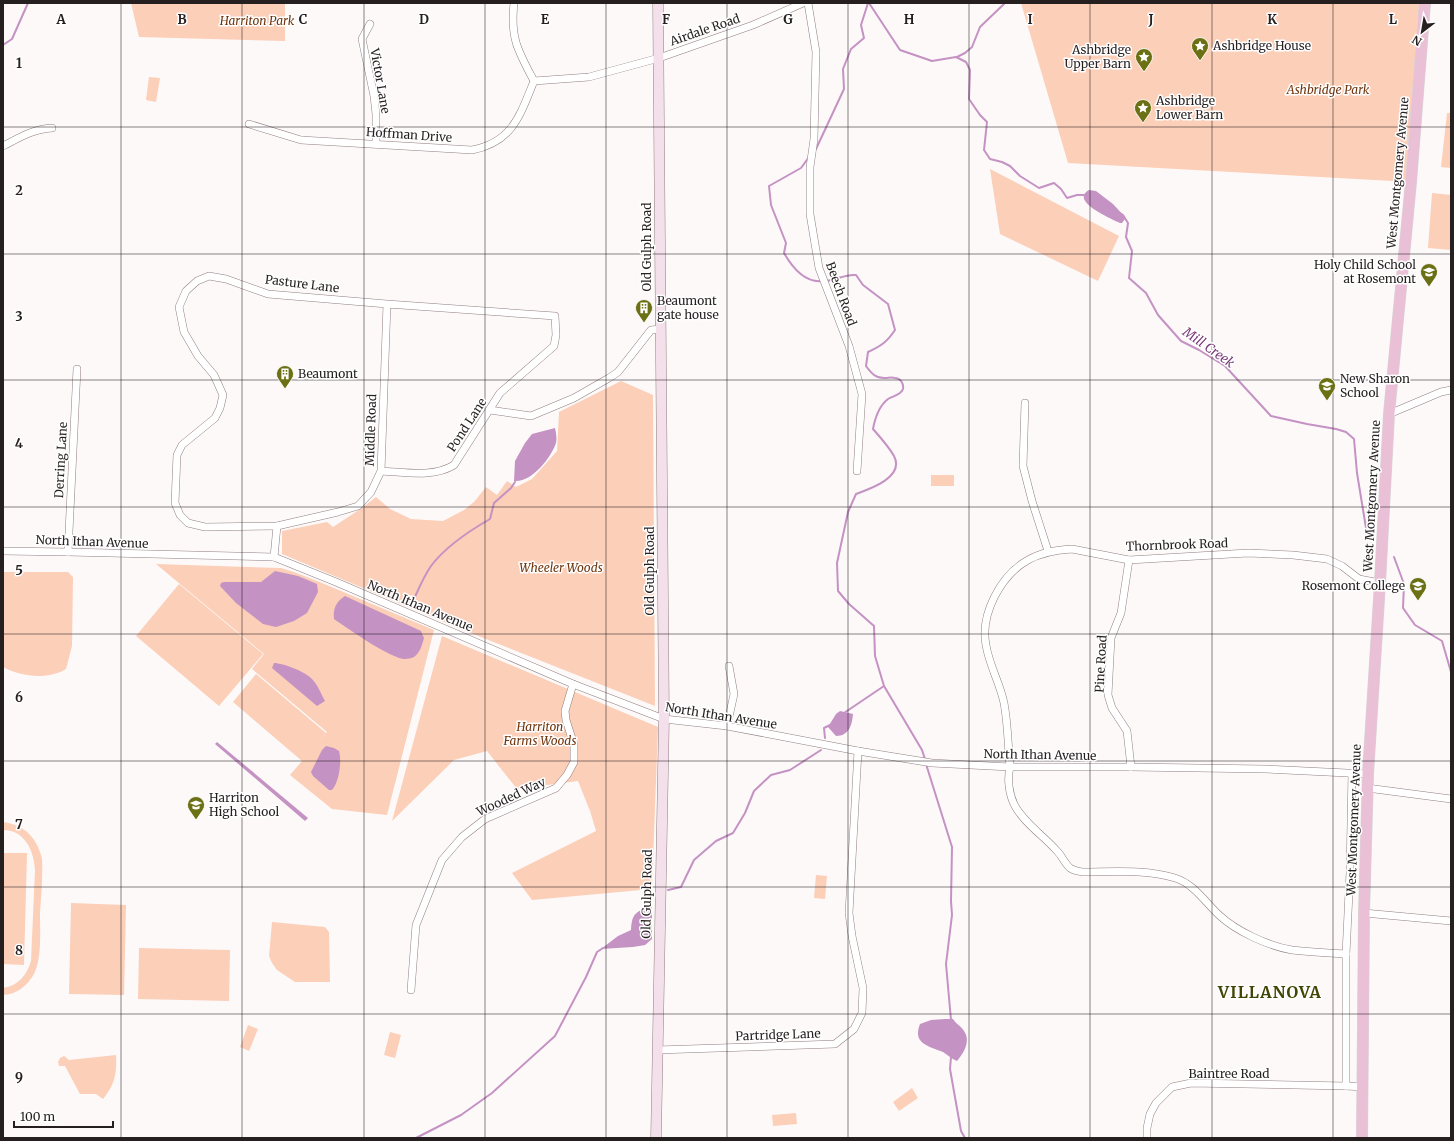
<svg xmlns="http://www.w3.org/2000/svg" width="1454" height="1141" font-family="Merriweather,serif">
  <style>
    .green { fill: #fccfb8 }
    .water { fill: #c492c3 }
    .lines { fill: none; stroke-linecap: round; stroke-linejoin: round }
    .stream { stroke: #c492c3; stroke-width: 2 }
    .street-casing { stroke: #917f81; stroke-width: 8 }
    .secondary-casing { stroke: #917f81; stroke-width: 11 }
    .primary-casing { stroke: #d8d7d7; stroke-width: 12 }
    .street { stroke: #fff; stroke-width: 7 }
    .secondary { stroke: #f4e0ea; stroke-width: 10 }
    .primary { stroke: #eac0d6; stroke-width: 11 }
    .grid { fill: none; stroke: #261f20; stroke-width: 1; stroke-opacity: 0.55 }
    .labels { text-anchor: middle; stroke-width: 3; stroke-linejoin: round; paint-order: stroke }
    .park-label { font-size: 12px; font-style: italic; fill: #6f350e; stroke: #fff }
    .street-label { font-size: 12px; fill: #261f20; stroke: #fff }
    .poi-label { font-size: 12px; fill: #261f20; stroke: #fff; text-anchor: start }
    .water-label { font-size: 13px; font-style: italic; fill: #793c7a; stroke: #fff }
    .district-label { font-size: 16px; font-weight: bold; letter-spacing: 1px; fill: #434505; stroke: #fff }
    .grid-label { font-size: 13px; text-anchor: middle; font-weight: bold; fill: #261f20; stroke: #fff; stroke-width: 3; stroke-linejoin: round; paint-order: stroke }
  </style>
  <rect width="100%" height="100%" fill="#fdf9f9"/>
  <g class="green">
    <polygon points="131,3 285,3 285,41 139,37"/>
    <polygon points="1021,3 1425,3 1411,182 1068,163"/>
    <polygon points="149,77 160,78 156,102 146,100"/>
    <polygon points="1447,113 1451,113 1451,168 1441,167"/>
    <polygon points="990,169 1119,236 1098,281 1000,234"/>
    <polygon points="1432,193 1451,195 1451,250 1428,248"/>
    <polygon points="621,381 653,395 655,706 458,628 282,554 282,531 327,522 333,527 362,508 376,497 390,509 411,519 443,521 464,510 474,502 486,487 497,495 507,481 516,487 532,479 557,451 559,412"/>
    <rect x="931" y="475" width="23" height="11"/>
    <polygon points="156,564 281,568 294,572 322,583 434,630 387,815 332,809 290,775 302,761 233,702 256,674 326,733 304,760 327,732 252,669 264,654"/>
    <path d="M3,572H68L73,577L72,646L66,669C48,680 21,677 3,667Z"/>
    <polygon points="179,584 263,654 219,706 136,636"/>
    <polygon points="442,636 658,727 652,889 532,900 512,873 596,831 590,811 578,781 517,789 487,751 454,760 392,821"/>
    <path d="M3,822C18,824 30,831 37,845C39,849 41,854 42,859C43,877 41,896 40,914C40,931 42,959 34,974C28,985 16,995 3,995V988C18,986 27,975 31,961L35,870C34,851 25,830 3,830Z"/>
    <polygon points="3,853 27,853 24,965 3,964"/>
    <polygon points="816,875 827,876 825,899 814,898"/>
    <polygon points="71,903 126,905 124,995 69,994"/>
    <polygon points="272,922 325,927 329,932 330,982 295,982 277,970 272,963 269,956"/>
    <polygon points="139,948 230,950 229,1001 138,999"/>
    <polygon points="248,1025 258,1029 249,1051 240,1047"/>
    <polygon points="390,1032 401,1035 395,1058 384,1055"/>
    <path d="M116,1055C117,1072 115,1085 103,1099L96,1094H80L65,1066H59L58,1062L60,1058L64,1056L69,1060Z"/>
    <polygon points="912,1088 918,1098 899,1111 893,1102"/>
    <polygon points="796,1113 797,1124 773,1126 772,1115"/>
  </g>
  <g class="water">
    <path d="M1089,190L1096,191L1113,204L1125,217V219L1122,223H1120C1112,219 1069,201 1089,190Z"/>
    <path d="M555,428C556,432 557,439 556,443C551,458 531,483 514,481L515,461L525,443L532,434Z"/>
    <polygon points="275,571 298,576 317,584 318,592 307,613 294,621 276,627 263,624 236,603 220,586 221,583 224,582 261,582"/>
    <path d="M345,596L421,631L424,638C422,645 420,653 414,657C412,658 407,659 405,659C391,659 347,628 334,619C333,608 336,602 345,596Z"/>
    <path d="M274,663C283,663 306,672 312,679C318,685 321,694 325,701L317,706L272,668Z"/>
    <path d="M840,711L853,714C852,725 849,736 836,736L828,727L836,714Z"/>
    <polygon points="217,742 308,818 305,821 215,744"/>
    <path d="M326,746L334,748L339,751C342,762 339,782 332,790H329L313,776L311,772L322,750Z"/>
    <path d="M652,904V939L645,945L633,947L601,949L618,936L631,930C632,912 636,913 652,904Z"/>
    <path d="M945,1019H953C956,1024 961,1026 964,1031C971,1041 964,1053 957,1061C952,1059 948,1055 943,1052C929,1046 912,1044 920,1024L931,1020Z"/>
  </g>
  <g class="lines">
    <g class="stream">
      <polyline points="869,3 900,50 932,61 956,57 966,62 970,70 969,99 980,115 987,122 984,150 990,159 1002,162 1010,166 1020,176 1039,188 1054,183 1061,189 1067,198 1077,195 1086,195"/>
      <polyline points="3,45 12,39 28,3"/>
      <polyline points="957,57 965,53 972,47 980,27 1005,3"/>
      <polyline points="816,149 844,89 843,69 851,49 864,38 861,25 868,3"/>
      <path d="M809,157L801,168L769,186L771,205L786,243L784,253C792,267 804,283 822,281"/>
      <polyline points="1120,213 1123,215 1128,223 1126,237 1132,251 1129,278 1146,293 1158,315 1181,341 1199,350 1225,366 1271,416 1307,424 1336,429 1346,432 1354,439 1357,473 1366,528 1368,533"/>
      <path d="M826,281C838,280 844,274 856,275L863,285L888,304L895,330C887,342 881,346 868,352L866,366C871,373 876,379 886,378C888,378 892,377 895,378C900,378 904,383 903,389C901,395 893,396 888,399C879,406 875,418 873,429C880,437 889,447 894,456C905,477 870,489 856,494L848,512L837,563L838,591L849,604L874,626L875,656L884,686L922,750L925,759"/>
      <polyline points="1394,557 1404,584 1403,608 1415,625 1442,641 1451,672"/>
      <path d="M414,599C419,588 424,576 431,566C446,546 469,531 490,519L494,503L511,488L515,482"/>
      <polyline points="844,713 884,686"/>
      <polyline points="825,738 824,728 830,725"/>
      <polyline points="926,764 952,847 951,901 952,915 946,964 951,1020"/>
      <polyline points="668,890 681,887 694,860 716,841 733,833 745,813 754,791 771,775 790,770 821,750"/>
      <polyline points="951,1057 950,1069 961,1131 965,1138"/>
      <polyline points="416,1138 461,1115 492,1093 555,1036 586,977 597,952 603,948"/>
    </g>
    <defs>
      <g id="street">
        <path d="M514,3C510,38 518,51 534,81"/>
        <polyline points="808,3 816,52 814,139 810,167 810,214 819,268 849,346 862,394 857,471"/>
        <polyline points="370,24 362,39 374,96 376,114 376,144"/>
        <polyline points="534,81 589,77 659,58 753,25 803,3"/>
        <path d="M249,124L301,140L472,150C513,142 520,115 534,81"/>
        <path d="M3,146C19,138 33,129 52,128"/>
        <polyline points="1025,403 1023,466 1032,501 1048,551"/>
        <polyline points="490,410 531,416 574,398 609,378 618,372 651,330 661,329"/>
        <polyline points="1389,414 1441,392 1451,390"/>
        <path d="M381,471C405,472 433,478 454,465L500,393L554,346L556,335L555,316L387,304L268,294L226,279L209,276L197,281L186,291L179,307L184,332L198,356L214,375L223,395L220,408L215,418L182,445L177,455L175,503L180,515L188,523L205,527L277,526L338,512L358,506L371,492L381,471L387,304"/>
        <polyline points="3,551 68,552 274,557 336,582 573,684 664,719 727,726 858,751 932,763 1010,767 1131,767 1265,769 1368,774"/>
        <polyline points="68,552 77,369"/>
        <polyline points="274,557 277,526"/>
        <polyline points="1129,560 1121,613 1111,638 1108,695 1112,708 1127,731 1131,767"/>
        <polyline points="727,726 734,694 729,666"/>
        <polyline points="1352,773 1350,872 1346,954 1346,1086 1364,1087"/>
        <polyline points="1367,788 1451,799"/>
        <polyline points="1364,913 1451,921"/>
        <path d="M1346,954C1328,953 1310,952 1292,950C1268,946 1236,931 1219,915C1206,903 1193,883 1175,878C1146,869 1112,872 1082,872C1078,871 1074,871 1070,868C1065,864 1062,856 1057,851C1044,836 1025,824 1015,806C1009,795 1007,779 1010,767C1008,746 1008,724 1004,703C1000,683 989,665 986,645C980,614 1001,575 1028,560C1042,552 1056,550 1072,549L1129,560L1248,553L1293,555L1327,559L1342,566L1359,579L1380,583"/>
        <polyline points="411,990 416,925 442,860 462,837 485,819 556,788 567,775 574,762 574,745 566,720 565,711 573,684"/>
        <polyline points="657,1050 835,1044 854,1029 862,1013 863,988 852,936 849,913 858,751"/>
        <polyline points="1147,1138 1147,1128 1150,1114 1156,1103 1172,1087 1191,1083 1346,1086"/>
      </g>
      <polyline id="secondary" points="656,1138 664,719 658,3"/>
      <polyline id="primary" points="1362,1138 1364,913 1368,774 1380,583 1389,414 1411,182 1425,3"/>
    </defs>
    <use href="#street" class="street-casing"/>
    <use href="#secondary" class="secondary-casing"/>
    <use href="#primary" class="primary-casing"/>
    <use href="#street" class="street"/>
    <use href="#secondary" class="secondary"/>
    <use href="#primary" class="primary"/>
  </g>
  <path class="grid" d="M121,3V1138M242,3V1138M364,3V1138M485,3V1138M606,3V1138M727,3V1138M848,3V1138M969,3V1138M1090,3V1138M1212,3V1138M1333,3V1138M3,127H1451M3,254H1451M3,380H1451M3,507H1451M3,634H1451M3,761H1451M3,887H1451M3,1014H1451"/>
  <defs>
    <symbol id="sight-pin" viewBox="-11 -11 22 30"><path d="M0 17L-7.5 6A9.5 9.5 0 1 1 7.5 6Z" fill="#6c7014" stroke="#fff"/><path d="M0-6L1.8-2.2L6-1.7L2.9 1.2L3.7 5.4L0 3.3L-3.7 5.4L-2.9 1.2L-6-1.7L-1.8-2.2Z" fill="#fff"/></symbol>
    <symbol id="school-pin" viewBox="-11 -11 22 30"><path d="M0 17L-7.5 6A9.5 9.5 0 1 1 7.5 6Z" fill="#6c7014" stroke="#fff"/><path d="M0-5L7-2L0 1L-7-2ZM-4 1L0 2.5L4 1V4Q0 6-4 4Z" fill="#fff"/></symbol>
    <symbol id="building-pin" viewBox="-11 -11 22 30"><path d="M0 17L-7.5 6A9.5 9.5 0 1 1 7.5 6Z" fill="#6c7014" stroke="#fff"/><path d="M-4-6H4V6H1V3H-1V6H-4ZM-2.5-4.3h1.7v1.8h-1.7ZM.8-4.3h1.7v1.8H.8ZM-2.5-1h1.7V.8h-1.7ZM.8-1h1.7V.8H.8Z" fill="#fff"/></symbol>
    <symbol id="university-pin" viewBox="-11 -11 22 30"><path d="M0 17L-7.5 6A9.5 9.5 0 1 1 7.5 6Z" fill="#6c7014" stroke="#fff"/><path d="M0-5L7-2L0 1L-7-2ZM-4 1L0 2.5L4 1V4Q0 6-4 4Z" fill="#fff"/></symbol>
  </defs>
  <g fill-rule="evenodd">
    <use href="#sight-pin" x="1190" y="36" width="20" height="27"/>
    <use href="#sight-pin" x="1134" y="47" width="20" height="27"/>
    <use href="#sight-pin" x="1133" y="98" width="20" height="27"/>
    <use href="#school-pin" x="1419" y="262" width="20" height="27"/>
    <use href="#building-pin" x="634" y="298" width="20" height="27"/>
    <use href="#building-pin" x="275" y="364" width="20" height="27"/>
    <use href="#school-pin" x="1317" y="376" width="20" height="27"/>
    <use href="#university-pin" x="1408" y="576" width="20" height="27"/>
    <use href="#school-pin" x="186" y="795" width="20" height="27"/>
  </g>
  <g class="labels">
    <g class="park-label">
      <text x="257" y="25">Harriton Park</text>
      <text x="1328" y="94">Ashbridge Park</text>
      <text x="561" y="572">Wheeler Woods</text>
      <text x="540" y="731">Harriton<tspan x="540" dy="14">Farms Woods</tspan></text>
    </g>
    <g class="street-label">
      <text transform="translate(705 30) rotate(-19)" y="4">Airdale Road</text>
      <text transform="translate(380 81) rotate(80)" y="4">Victor Lane</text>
      <text transform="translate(409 135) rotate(4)" y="4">Hoffman Drive</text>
      <text transform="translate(1398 173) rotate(-85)" y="4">West Montgomery Avenue</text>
      <text transform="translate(647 247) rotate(-90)" y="4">Old Gulph Road</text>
      <text transform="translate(302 284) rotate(7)" y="4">Pasture Lane</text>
      <text transform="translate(841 294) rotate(70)" y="4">Beech Road</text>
      <text transform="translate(467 425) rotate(-57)" y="4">Pond Lane</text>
      <text transform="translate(371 430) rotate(-88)" y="4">Middle Road</text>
      <text transform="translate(61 460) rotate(-87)" y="4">Derring Lane</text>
      <text transform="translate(1372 496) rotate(-87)" y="4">West Montgomery Avenue</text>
      <text transform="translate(92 542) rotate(2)" y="4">North Ithan Avenue</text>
      <text transform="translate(1177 545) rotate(-2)" y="4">Thornbrook Road</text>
      <text transform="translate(650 571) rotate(-90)" y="4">Old Gulph Road</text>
      <text transform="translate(420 606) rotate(23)" y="4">North Ithan Avenue</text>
      <text transform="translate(1101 664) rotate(-87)" y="4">Pine Road</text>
      <text transform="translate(721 716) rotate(9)" y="4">North Ithan Avenue</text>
      <text transform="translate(1040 755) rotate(1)" y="4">North Ithan Avenue</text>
      <text transform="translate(511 797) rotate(-25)" y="4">Wooded Way</text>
      <text transform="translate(1354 820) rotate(-88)" y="4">West Montgomery Avenue</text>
      <text transform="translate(647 894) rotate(-89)" y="4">Old Gulph Road</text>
      <text transform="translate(778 1035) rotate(-2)" y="4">Partridge Lane</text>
      <text x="1229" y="1078">Baintree Road</text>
    </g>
    <g class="poi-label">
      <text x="1213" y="50">Ashbridge House</text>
      <text x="1131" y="54" text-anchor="end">Ashbridge<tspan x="1131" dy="14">Upper Barn</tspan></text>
      <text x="1156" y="105">Ashbridge<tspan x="1156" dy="14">Lower Barn</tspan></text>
      <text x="1416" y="269" text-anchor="end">Holy Child School<tspan x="1416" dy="14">at Rosemont</tspan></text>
      <text x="657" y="305">Beaumont<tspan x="657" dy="14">gate house</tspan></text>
      <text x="298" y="378">Beaumont</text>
      <text x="1340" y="383">New Sharon<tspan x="1340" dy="14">School</tspan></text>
      <text x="1405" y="590" text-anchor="end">Rosemont College</text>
      <text x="209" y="802">Harriton<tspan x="209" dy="14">High School</tspan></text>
    </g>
    <g class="water-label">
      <text transform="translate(1209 347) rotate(35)" y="5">Mill Creek</text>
    </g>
    <g class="district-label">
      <text x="1270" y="998">VILLANOVA</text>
    </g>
  </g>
  <g class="grid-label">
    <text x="61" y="24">A</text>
    <text x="182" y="24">B</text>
    <text x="303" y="24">C</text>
    <text x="424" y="24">D</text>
    <text x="545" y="24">E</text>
    <text x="666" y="24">F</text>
    <text x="788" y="24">G</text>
    <text x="909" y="24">H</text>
    <text x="1030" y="24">I</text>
    <text x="1151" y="24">J</text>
    <text x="1272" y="24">K</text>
    <text x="1393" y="24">L</text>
    <text x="19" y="68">1</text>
    <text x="19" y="195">2</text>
    <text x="19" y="321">3</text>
    <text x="19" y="448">4</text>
    <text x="19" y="575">5</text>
    <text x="19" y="702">6</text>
    <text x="19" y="829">7</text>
    <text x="19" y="955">8</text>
    <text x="19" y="1082">9</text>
  </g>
  <rect width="1454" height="1141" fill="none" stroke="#261f20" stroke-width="8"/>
  <g transform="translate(1422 32) rotate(211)" stroke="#ffffff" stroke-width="3" paint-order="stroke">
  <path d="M0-3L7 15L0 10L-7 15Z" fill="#261f20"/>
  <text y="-6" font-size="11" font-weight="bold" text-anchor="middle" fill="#261f20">N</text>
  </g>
  <path d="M14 1121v6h99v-6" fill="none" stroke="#261f20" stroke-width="2"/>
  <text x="20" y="1121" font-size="12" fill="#261f20" stroke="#ffffff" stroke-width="3" paint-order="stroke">100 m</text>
</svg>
